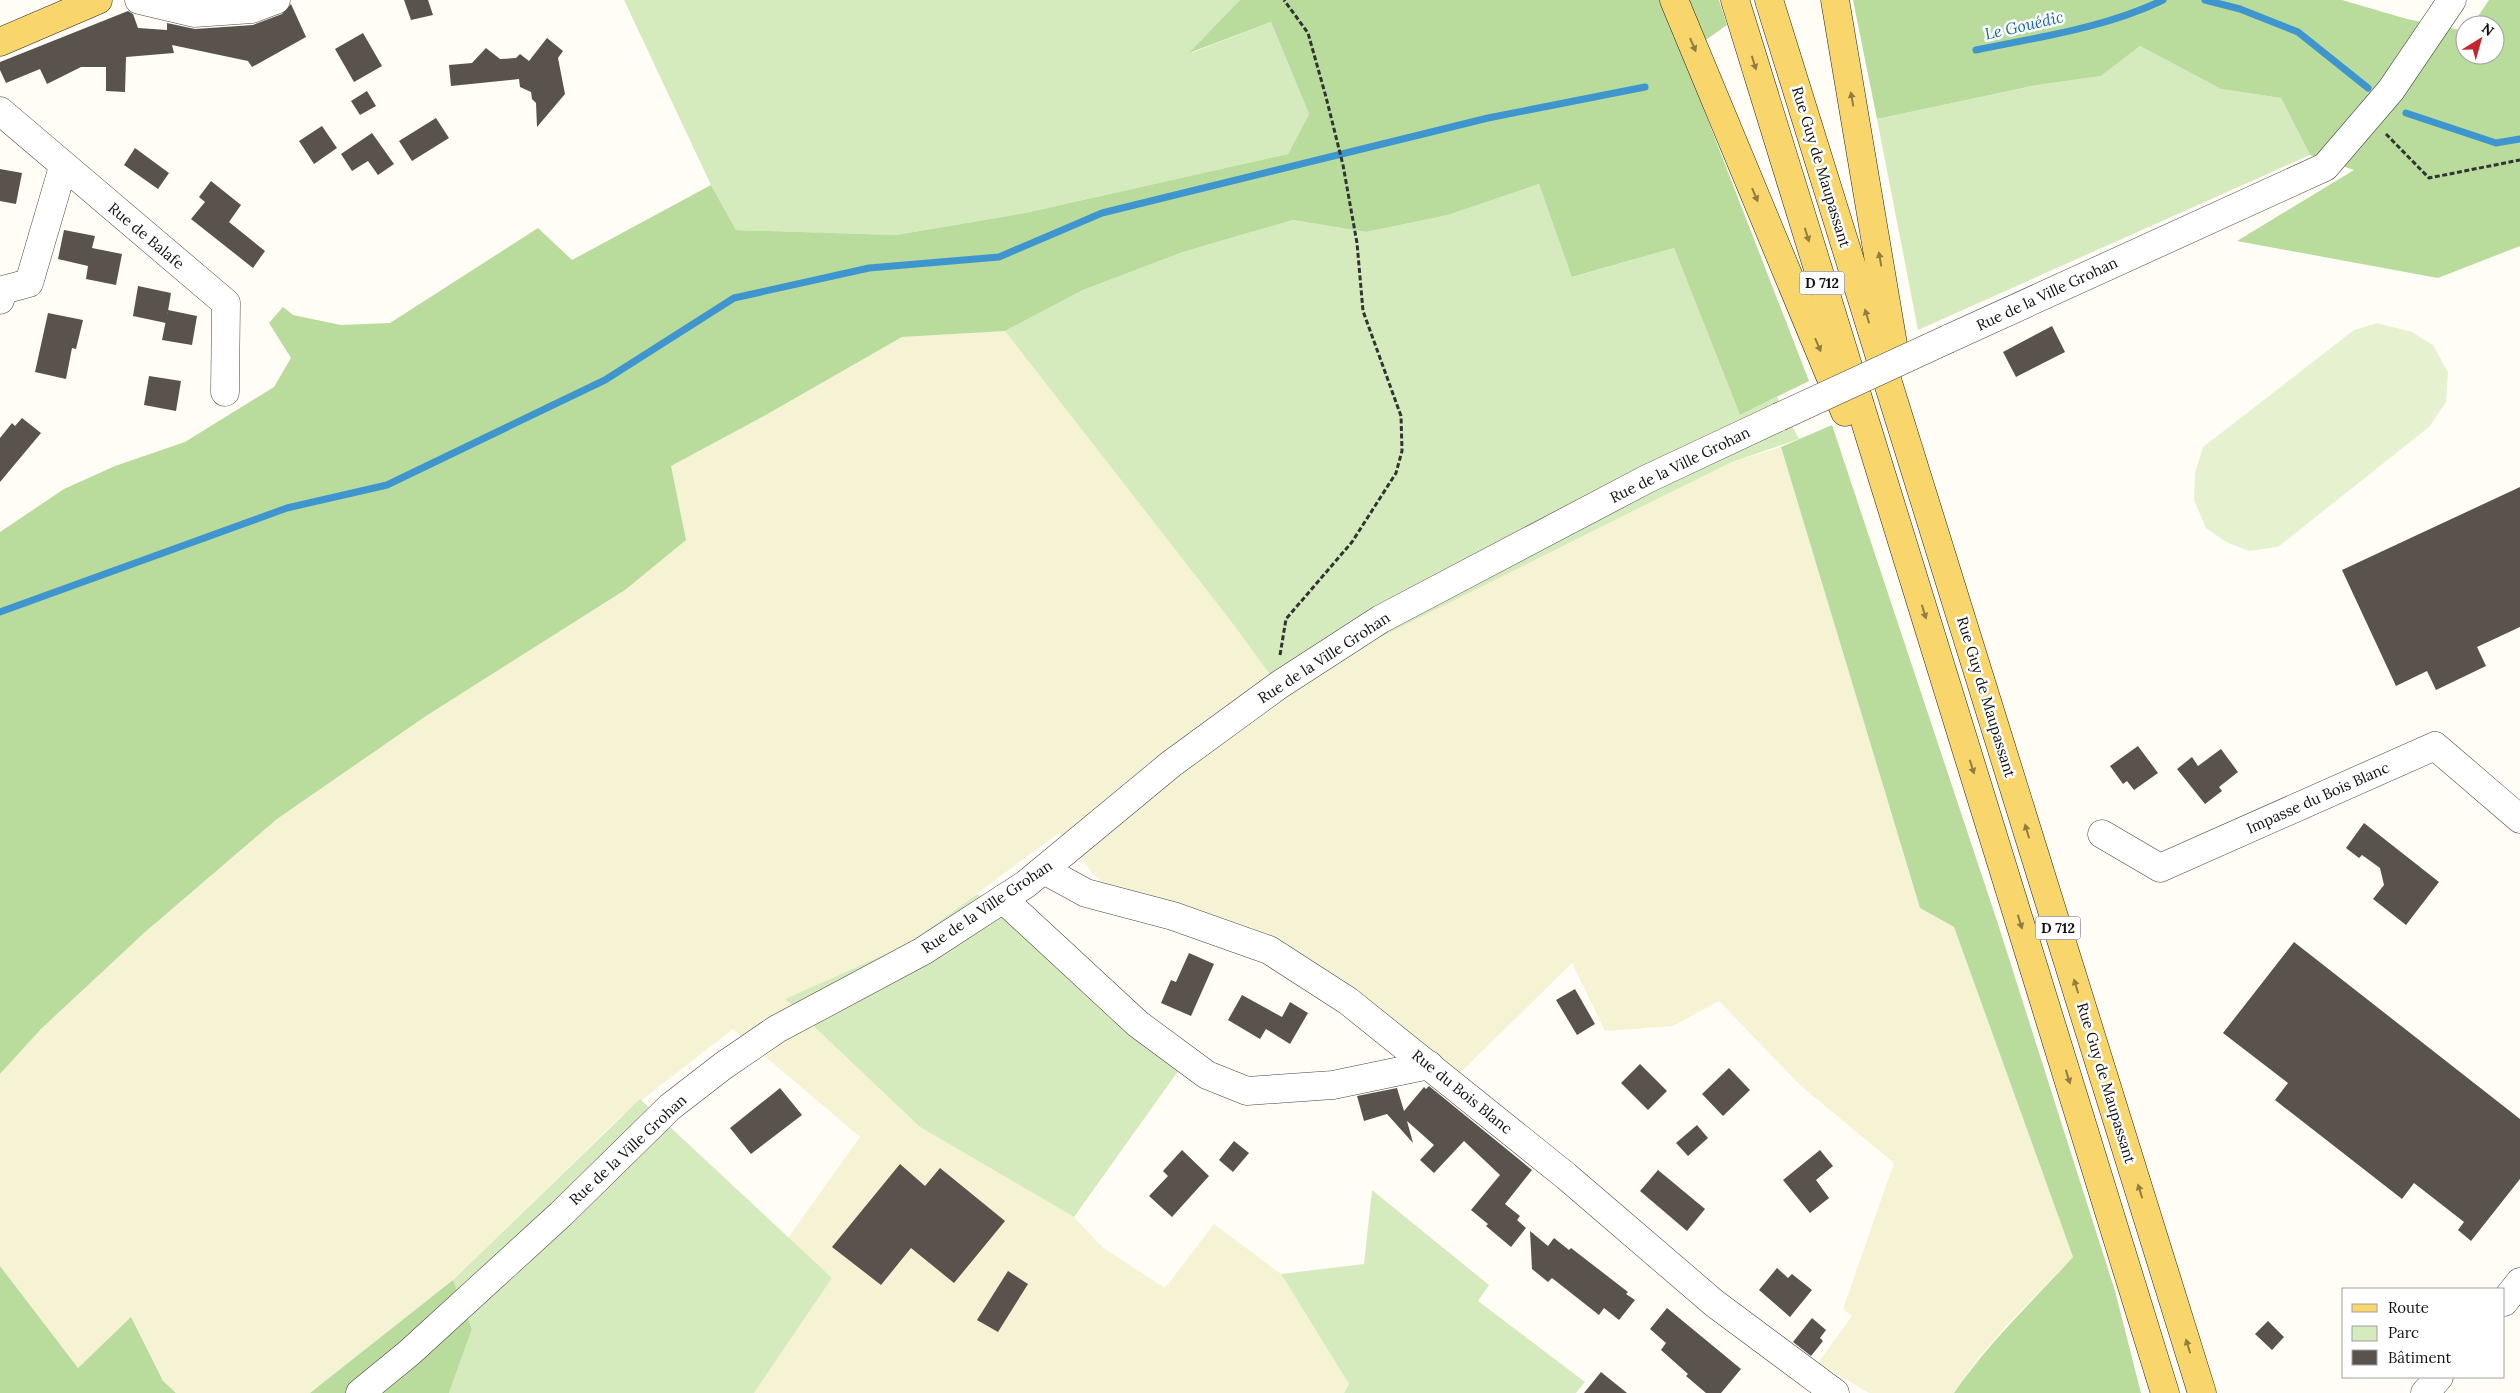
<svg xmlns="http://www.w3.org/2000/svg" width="2520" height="1393" font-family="Lora,serif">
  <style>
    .farmland { fill: #f6f3d4 }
    .green { fill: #d5ebbd }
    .forest { fill: #b9dc9c }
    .pitch { fill: #e6f2cf }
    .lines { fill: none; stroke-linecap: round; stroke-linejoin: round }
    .stream { stroke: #3f96cf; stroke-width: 7 }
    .building { fill: #5a524d }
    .minor-casing { stroke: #444; stroke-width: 29 }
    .major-casing { stroke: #222; stroke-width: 29 }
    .path { stroke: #333; stroke-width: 3; stroke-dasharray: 5 2.5; stroke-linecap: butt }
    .minor { stroke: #fff; stroke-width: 28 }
    .major { stroke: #f9d66b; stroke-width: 28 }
    .minor-bridge-casing { stroke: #444; stroke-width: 29; stroke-linecap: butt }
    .minor-bridge { stroke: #fff; stroke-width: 28 }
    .oneway { fill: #917d42 }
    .labels { text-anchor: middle; stroke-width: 5; stroke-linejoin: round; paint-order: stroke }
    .shield { fill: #fff; stroke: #585858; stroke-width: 1 }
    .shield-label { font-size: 14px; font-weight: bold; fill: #111 }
    .street-label { font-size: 15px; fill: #111; stroke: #fff }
    .water-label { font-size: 16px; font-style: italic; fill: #1768a6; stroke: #fff }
  </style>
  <rect width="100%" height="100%" fill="#fffdf5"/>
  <polygon class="farmland" points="1005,331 1230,620 1285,695 1375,640 1637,509 1732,462 1781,447 1920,908 1954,927 2073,1257 2007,1325 1975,1362 1954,1393 1869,1393 1818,1363 1852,1316 1843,1309 1894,1163 1802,1087 1719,1001 1673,1026 1605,1031 1572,963 1460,1073 1283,944 1251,928 1121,893 1103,885 1059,833 908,944 785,999 920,1127 1074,1217 1102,1247 1165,1288 1214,1224 1281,1274 1349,1384 1344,1393 754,1393 832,1278 788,1238 860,1137 733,1029 620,1117 453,1280 310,1393 176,1393 163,1381 131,1317 78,1368 0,1266 0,1074 41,1029 144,933 277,819 426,716 625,590 670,466 764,416 902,337"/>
  <g class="green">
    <polygon points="624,0 1240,0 1191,53 1271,22 1309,114 1288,154 1025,213 896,235 736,230 711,185"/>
    <polygon points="2140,46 2221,89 2281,98 2310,155 1918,330 1877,119 2039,85 2101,76"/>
    <polygon points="1539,184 1573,277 1674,248 1740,415 1777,397 1799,439 1732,462 1637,509 1375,640 1285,695 1230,620 1005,331 1083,290 1183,252 1293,220 1366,232 1448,215"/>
    <polygon points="977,894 1053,955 1181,1067 1074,1217 920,1127 785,999 908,944"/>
    <polygon points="640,1099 832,1278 754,1393 449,1393 472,1329 453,1280"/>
    <polygon points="1372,1190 1489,1285 1478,1301 1585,1382 1576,1393 1344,1393 1349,1384 1281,1274 1364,1264"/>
  </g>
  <g class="forest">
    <polygon points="1240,0 1719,0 1727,25 1683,56 1809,381 1740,415 1674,248 1572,277 1539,184 1448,215 1366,232 1293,220 1183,252 1083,290 1005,331 902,337 764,416 671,466 686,540 625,590 426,716 277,819 144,933 41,1029 0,1074 0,532 64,489 115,466 185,442 274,387 291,358 269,323 283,307 293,315 341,325 390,323 538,228 572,260 711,185 736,230 896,235 1025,213 1288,154 1309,114 1271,22 1189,53"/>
    <polygon points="1853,0 2342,0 2407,19 2465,31 2465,55 2495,55 2495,25 2472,25 2489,0 2520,0 2520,246 2438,278 2237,241 2354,170 2310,155 2281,98 2221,89 2140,46 2101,76 2038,85 1877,119"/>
    <path d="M1832,425L1998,924L2115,1291L2141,1393H1954C1989,1342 2032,1302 2073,1257L1954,927L1920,908L1781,447Z"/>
    <polygon points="0,1266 78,1368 131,1317 163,1381 176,1393 0,1393"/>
    <polygon points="453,1280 472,1329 449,1393 310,1393"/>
  </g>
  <polygon class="pitch" points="2377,323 2412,332 2433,345 2448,372 2446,402 2429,427 2278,547 2249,551 2226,542 2206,528 2194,500 2195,473 2203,447 2354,330"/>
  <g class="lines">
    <g class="stream">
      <polyline points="2205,0 2240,9 2298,32 2368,88"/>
      <path d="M1976,50C2039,37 2105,28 2163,0"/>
      <polyline points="2406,113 2496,143 2520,139"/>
      <polyline points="0,612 287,508 387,485 605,380 734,298 869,268 999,257 1102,213 1488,118 1645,87"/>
    </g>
  </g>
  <g class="building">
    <polygon points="404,0 428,0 433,15 411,20"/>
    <polygon points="291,4 306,37 252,67 248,61 172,45 174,53 126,57 125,92 106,91 106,67 81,67 47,84 40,69 6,83 0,70 0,62 128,11 133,14 138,28 167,30 167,23 195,29 253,25 282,14"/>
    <polygon points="363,33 382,66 354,82 335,49"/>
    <polygon points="547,38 563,51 558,58 565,94 537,127 536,103 532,99 531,92 520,87 519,79 451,86 449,65 472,63 486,48 500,59 516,58 520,54 529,61"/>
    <polygon points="367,91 376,106 360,115 351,101"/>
    <polygon points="436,118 449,138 412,161 399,141"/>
    <polygon points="322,126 337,148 314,164 299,141"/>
    <polygon points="372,133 394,164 378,175 368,161 352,171 341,154"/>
    <polygon points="135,148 169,173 158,189 124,165"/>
    <polygon points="0,169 22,173 16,204 0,201"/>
    <polygon points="211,181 241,205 229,222 265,251 253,268 191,219 205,202 199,197"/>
    <polygon points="64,230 95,236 92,248 122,254 116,285 86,279 88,266 58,259"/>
    <polygon points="138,286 171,293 166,323 133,316"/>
    <polygon points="168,310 197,316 192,345 162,340"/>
    <polygon points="48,313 83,320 76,349 72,348 66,379 35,372"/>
    <polygon points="2052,326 2065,352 2016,377 2003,352"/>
    <polygon points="149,376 181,381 176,411 144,405"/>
    <polygon points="22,418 41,433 0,482 0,438 12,423 15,426"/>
    <polygon points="2520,487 2520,627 2477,647 2486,666 2436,690 2427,671 2396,686 2342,570"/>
    <polygon points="2138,746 2158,773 2134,790 2127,781 2123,784 2110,766"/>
    <polygon points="2221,749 2238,772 2219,787 2222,791 2205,804 2177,769 2192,757 2198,766"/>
    <polygon points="2364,823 2439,882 2406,925 2373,899 2384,885 2380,868 2362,855 2359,858 2346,848"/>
    <polygon points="2294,942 2520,1119 2520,1179 2471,1241 2458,1230 2464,1222 2414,1183 2402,1199 2275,1100 2288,1083 2223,1033"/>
    <polygon points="1189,953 1214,964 1191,1016 1161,1003 1171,980 1176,982"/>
    <polygon points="1575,989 1595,1024 1577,1035 1556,1000"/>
    <polygon points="1242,995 1282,1017 1290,1002 1308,1013 1290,1044 1266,1029 1260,1039 1228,1020"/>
    <polygon points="1640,1064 1667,1091 1648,1110 1621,1083"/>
    <polygon points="1729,1068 1750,1090 1723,1116 1702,1094"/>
    <polygon points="1429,1086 1532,1170 1505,1204 1520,1216 1517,1220 1526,1228 1511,1247 1486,1226 1488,1224 1471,1210 1500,1175 1464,1141 1434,1173 1420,1160 1434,1145 1407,1121 1413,1143 1387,1114 1364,1121 1357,1096 1397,1088 1404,1111 1424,1087 1426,1089"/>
    <polygon points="780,1088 802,1115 751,1154 730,1128"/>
    <polygon points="1697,1125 1708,1138 1688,1156 1676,1143"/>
    <polygon points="1234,1141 1249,1153 1233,1172 1219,1160"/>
    <polygon points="1182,1150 1209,1176 1172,1217 1149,1196 1168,1176 1163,1171"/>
    <polygon points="1820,1150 1833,1166 1816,1180 1829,1198 1810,1213 1783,1180"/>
    <polygon points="900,1164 925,1186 940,1168 1005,1221 954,1283 911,1248 881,1285 832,1247"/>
    <polygon points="1658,1170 1705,1209 1687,1231 1640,1191"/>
    <polygon points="1530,1231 1548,1246 1554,1238 1569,1250 1571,1248 1628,1292 1626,1294 1635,1300 1619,1320 1604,1308 1599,1315 1552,1278 1548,1282 1532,1269"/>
    <polygon points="1777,1268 1788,1278 1792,1274 1812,1290 1790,1317 1759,1290"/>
    <polygon points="1008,1271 1028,1284 998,1332 977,1320"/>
    <polygon points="1667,1308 1741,1369 1721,1393 1706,1393 1686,1376 1688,1374 1661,1350 1666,1343 1650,1329"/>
    <polygon points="1812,1318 1826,1330 1820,1338 1823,1341 1811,1356 1793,1342"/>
    <polygon points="2268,1321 2284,1337 2272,1350 2255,1334"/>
    <polygon points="1601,1372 1627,1393 1584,1393"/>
  </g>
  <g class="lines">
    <defs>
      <g id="minor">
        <polyline points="139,0 194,13 252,9 276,0"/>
        <polyline points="0,111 226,303 225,392"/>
        <polyline points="0,300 3,290 29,283 63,167"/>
        <polyline points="1948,339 2325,167 2391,90 2452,0"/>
        <polyline points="2102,834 2160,868 2435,746 2520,819"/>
        <polyline points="1044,870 1086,893 1173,916 1269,950 1348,1001 1566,1176 1714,1303 1835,1393"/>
        <polyline points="1003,899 1138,1024 1207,1075 1247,1091 1333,1085 1429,1065"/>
        <polyline points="2504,1302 2520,1282"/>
        <polyline points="360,1393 409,1353 561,1214 670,1107 723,1066 777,1029 923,951 1026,884 1171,764 1279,685 1381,619 1647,479 1779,417"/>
        <polyline points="2425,1393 2439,1377"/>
      </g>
      <g id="major">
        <polyline points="1674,0 1845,412"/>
        <polyline points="1735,0 2165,1393"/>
        <polyline points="1769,0 2202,1393"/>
        <polyline points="1835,0 1896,362"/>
        <polyline points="0,42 98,0"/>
      </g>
    </defs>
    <use href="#minor" class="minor-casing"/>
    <use href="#major" class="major-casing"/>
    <g class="path">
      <polyline points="2386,134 2429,178 2520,160"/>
      <polyline points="1280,655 1286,619 1352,542 1396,473 1402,451 1401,416 1363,311 1357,243 1343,165 1326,97 1308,33 1284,0"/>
    </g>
    <use href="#minor" class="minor"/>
    <use href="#major" class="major"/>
    <defs>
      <polyline id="minor-bridge" points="1779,417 1948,339"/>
    </defs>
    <use href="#minor-bridge" class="minor-bridge-casing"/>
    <use href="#minor-bridge" class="minor-bridge"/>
  </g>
  <defs><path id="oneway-solid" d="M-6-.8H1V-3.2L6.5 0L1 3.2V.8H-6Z" transform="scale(1.25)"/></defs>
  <g class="oneway">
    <use href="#oneway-solid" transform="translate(1693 45) rotate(67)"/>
    <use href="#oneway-solid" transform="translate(1754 63) rotate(73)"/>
    <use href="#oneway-solid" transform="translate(1852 99) rotate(-100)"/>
    <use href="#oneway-solid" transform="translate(1755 195) rotate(67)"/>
    <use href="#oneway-solid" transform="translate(1807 235) rotate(73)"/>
    <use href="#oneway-solid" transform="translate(1880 259) rotate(-100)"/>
    <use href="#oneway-solid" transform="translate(1867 316) rotate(-107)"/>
    <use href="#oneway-solid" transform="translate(1818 345) rotate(67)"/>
    <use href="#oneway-solid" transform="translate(1924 612) rotate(73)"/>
    <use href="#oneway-solid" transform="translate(1972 767) rotate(73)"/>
    <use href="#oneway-solid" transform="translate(2027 831) rotate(-107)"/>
    <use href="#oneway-solid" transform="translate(2020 922) rotate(73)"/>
    <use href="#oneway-solid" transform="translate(2076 986) rotate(-107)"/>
    <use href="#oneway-solid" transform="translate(2068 1077) rotate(73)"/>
    <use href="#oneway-solid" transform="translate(2140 1191) rotate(-107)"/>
    <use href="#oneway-solid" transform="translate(2188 1346) rotate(-107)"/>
  </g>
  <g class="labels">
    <g class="shield">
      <rect x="1799.5" y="271.5" width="45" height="23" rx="4"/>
      <rect x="2035.5" y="916.5" width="45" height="23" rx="4"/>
    </g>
    <g class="shield-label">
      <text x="1822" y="288">D 712</text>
      <text x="2058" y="933">D 712</text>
    </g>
    <g class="street-label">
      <text transform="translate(1821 167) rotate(73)" y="5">Rue Guy de Maupassant</text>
      <text transform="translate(146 236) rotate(40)" y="5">Rue de Balafe</text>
      <text transform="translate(2047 294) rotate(-25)" y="5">Rue de la Ville Grohan</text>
      <text transform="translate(1680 465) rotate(-26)" y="5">Rue de la Ville Grohan</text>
      <text transform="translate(1324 658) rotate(-33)" y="5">Rue de la Ville Grohan</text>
      <text transform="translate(1986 697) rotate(73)" y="5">Rue Guy de Maupassant</text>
      <text transform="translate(2318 798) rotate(-24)" y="5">Impasse du Bois Blanc</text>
      <text transform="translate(987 907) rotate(-34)" y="5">Rue de la Ville Grohan</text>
      <text transform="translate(2106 1083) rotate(73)" y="5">Rue Guy de Maupassant</text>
      <text transform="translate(1462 1092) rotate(39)" y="5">Rue du Bois Blanc</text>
      <text transform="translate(628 1150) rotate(-43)" y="5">Rue de la Ville Grohan</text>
    </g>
    <g class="water-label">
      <text transform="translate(2024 25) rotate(-13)" y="6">Le Gouédic</text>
    </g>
  </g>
  <rect x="2342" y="1288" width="162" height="90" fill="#ffffff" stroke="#a0a0a0"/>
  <rect x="2352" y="1304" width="25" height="8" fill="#f9d66b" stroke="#a0a0a0"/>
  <text x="2388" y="1313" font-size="15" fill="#111111">Route</text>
  <rect x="2352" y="1326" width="25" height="15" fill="#d5ebbd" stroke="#a0a0a0"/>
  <text x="2388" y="1338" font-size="15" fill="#111111">Parc</text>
  <rect x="2352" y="1350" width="25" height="15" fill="#5a524d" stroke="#a0a0a0"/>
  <text x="2388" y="1363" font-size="15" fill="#111111">Bâtiment</text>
  <g transform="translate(2480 40) rotate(37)"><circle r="24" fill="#ffffff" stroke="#a0a0a0"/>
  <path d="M0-4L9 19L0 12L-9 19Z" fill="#c4262e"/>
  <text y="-8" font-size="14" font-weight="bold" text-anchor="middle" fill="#111111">N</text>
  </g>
</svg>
